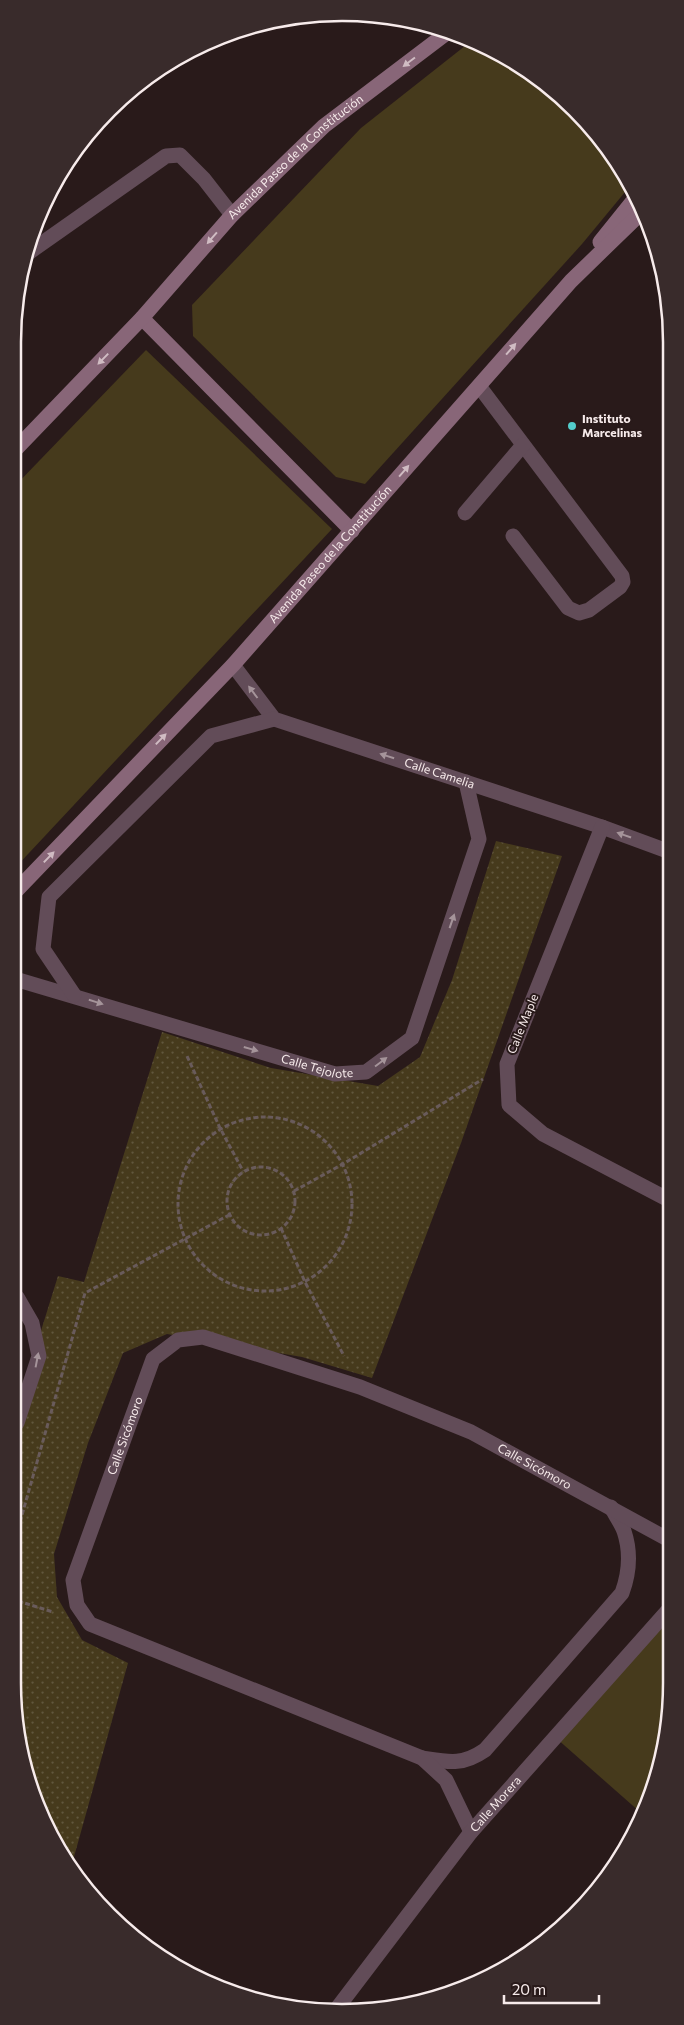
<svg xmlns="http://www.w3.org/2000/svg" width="684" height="2025" font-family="Commissioner,sans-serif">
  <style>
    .grass { fill: url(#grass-dots) }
    .garden { fill: #463a1c }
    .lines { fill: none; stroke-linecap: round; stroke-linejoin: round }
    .path { stroke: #695b5b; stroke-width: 3; stroke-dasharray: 5 2.5; stroke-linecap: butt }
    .lane { stroke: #624c58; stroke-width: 15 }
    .street { stroke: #624c58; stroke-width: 15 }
    .secondary { stroke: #886678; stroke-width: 15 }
    .oneway { fill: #d0bcc3 }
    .oneway2 { fill: #a5949a }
    .poi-dot { fill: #53cdcb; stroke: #291a1a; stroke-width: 2 }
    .labels { text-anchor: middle; stroke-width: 4; stroke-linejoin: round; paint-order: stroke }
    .street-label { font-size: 12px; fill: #f7ebeb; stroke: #291a1a }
    .poi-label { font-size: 12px; font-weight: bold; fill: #f7ebeb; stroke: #291a1a; text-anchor: start }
    .rim { fill: none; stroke: #f7ebeb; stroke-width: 2.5 }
  </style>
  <defs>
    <pattern id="grass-dots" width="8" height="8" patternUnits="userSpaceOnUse" patternTransform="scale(1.25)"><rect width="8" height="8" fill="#463a1c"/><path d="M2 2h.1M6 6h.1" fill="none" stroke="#61573d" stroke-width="1.8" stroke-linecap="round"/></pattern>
  </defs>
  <rect width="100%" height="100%" fill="#291a1a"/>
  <polygon class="grass" points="496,841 562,856 461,1143 372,1378 302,1357 167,1334 123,1353 88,1443 54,1554 57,1597 82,1640 128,1663 72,1864 37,1809 19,1747 17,1408 58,1276 84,1282 162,1032 271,1068 378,1086 420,1057 452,980"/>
  <g class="garden">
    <polygon points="470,42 507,57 590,125 630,186 582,244 365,484 336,477 193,336 192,305 361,128"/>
    <polygon points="146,350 332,529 15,868 13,488"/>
    <polygon points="671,1607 671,1683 660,1768 640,1812 556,1738"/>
  </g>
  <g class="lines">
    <g class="path">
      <polyline points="187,1056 220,1128 243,1171"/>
      <circle cx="265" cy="1204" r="87"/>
      <circle cx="261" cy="1201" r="34"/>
      <polyline points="294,1191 343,1164 483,1079"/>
      <polyline points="281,1228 305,1282 344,1356"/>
      <polyline points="18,1529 85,1293 229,1215"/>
      <polyline points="18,1601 53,1612"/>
    </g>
    <g class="lane">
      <polyline points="479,386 622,576 623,582 620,587 589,610 579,613 568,608 513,536"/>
      <polyline points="465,513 523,445"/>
    </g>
    <g class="street">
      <polyline points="24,256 166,156 180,155 204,179 232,215"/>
      <path id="s1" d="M233,665L274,719L602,827L670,852"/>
      <polyline points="602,827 507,1064 509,1105 543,1134 671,1201"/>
      <path id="s2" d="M15,979L335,1074L366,1072L412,1038L479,839L466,782"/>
      <polyline points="74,995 43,949 49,897 211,736 274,719"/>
      <polyline points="17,1297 32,1323 39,1356 17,1423"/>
      <path d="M422,1758C448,1762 462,1766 485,1750L622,1593C629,1574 631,1552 624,1531C621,1523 615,1515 611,1507"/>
      <path id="s3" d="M471,1832L446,1780L422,1758L90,1624L77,1605L73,1580L153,1359L178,1340L203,1337L360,1387L471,1432L671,1541"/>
      <path id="s4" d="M335,2011L471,1832L671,1607"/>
    </g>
    <g class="secondary">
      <polyline points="600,242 637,196"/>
      <polyline points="142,318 352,531"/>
      <path id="s5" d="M13,452L142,318L232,215L295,154L324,126L448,32"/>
      <path id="s6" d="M15,892L233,665L571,281L642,212"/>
    </g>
  </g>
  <defs><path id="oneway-solid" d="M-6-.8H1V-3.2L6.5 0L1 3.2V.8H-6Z" transform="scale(1.25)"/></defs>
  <g class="oneway">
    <use href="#oneway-solid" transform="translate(409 62) rotate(143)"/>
    <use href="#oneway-solid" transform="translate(212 238) rotate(131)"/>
    <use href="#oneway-solid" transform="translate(511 349) rotate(-49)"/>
    <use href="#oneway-solid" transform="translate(103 359) rotate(134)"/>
    <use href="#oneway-solid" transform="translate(404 471) rotate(-49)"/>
    <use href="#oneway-solid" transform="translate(161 739) rotate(-46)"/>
    <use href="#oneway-solid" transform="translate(49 857) rotate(-46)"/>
  </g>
  <g class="oneway2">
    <use href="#oneway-solid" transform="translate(253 692) rotate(-127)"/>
    <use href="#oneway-solid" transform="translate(387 756) rotate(-162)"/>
    <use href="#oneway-solid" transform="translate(624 835) rotate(-161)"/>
    <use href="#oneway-solid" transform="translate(452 921) rotate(-71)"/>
    <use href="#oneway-solid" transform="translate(96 1002) rotate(17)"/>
    <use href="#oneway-solid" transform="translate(251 1049) rotate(16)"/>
    <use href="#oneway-solid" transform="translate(381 1062) rotate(-37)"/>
    <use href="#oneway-solid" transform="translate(37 1360) rotate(-79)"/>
  </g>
  <circle class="poi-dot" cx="572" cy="426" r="5"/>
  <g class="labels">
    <g class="street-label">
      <text dy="4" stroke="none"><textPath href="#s5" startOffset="409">Avenida Paseo de la Constitución</textPath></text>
      <text dy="4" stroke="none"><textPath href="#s6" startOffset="462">Avenida Paseo de la Constitución</textPath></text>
      <text dy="4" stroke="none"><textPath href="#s1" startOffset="242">Calle Camelia</textPath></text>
      <text transform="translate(523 1024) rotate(-68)" y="4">Calle Maple</text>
      <text dy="4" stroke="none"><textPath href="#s2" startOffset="315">Calle Tejolote</textPath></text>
      <text dy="4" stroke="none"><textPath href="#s3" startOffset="650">Calle Sicómoro</textPath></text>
      <text dy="4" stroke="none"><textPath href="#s3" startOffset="1145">Calle Sicómoro</textPath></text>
      <text dy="4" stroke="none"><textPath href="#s4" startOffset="262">Calle Morera</textPath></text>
    </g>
    <g class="poi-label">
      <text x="582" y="423">Instituto<tspan x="582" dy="14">Marcelinas</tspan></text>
    </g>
  </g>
  <path d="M0 0H684V2025H0ZM342 21H342A321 321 0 0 1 663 342V1683A321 321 0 0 1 342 2004H342A321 321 0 0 1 21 1683V342A321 321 0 0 1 342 21Z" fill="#392b2b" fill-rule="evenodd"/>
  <path class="rim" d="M342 21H342A321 321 0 0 1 663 342V1683A321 321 0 0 1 342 2004H342A321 321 0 0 1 21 1683V342A321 321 0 0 1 342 21Z"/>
  <path d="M504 1995v8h95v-8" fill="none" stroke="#f7ebeb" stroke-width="2.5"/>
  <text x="512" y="1995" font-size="15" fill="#f7ebeb" stroke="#291a1a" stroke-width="4" paint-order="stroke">20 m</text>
</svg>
